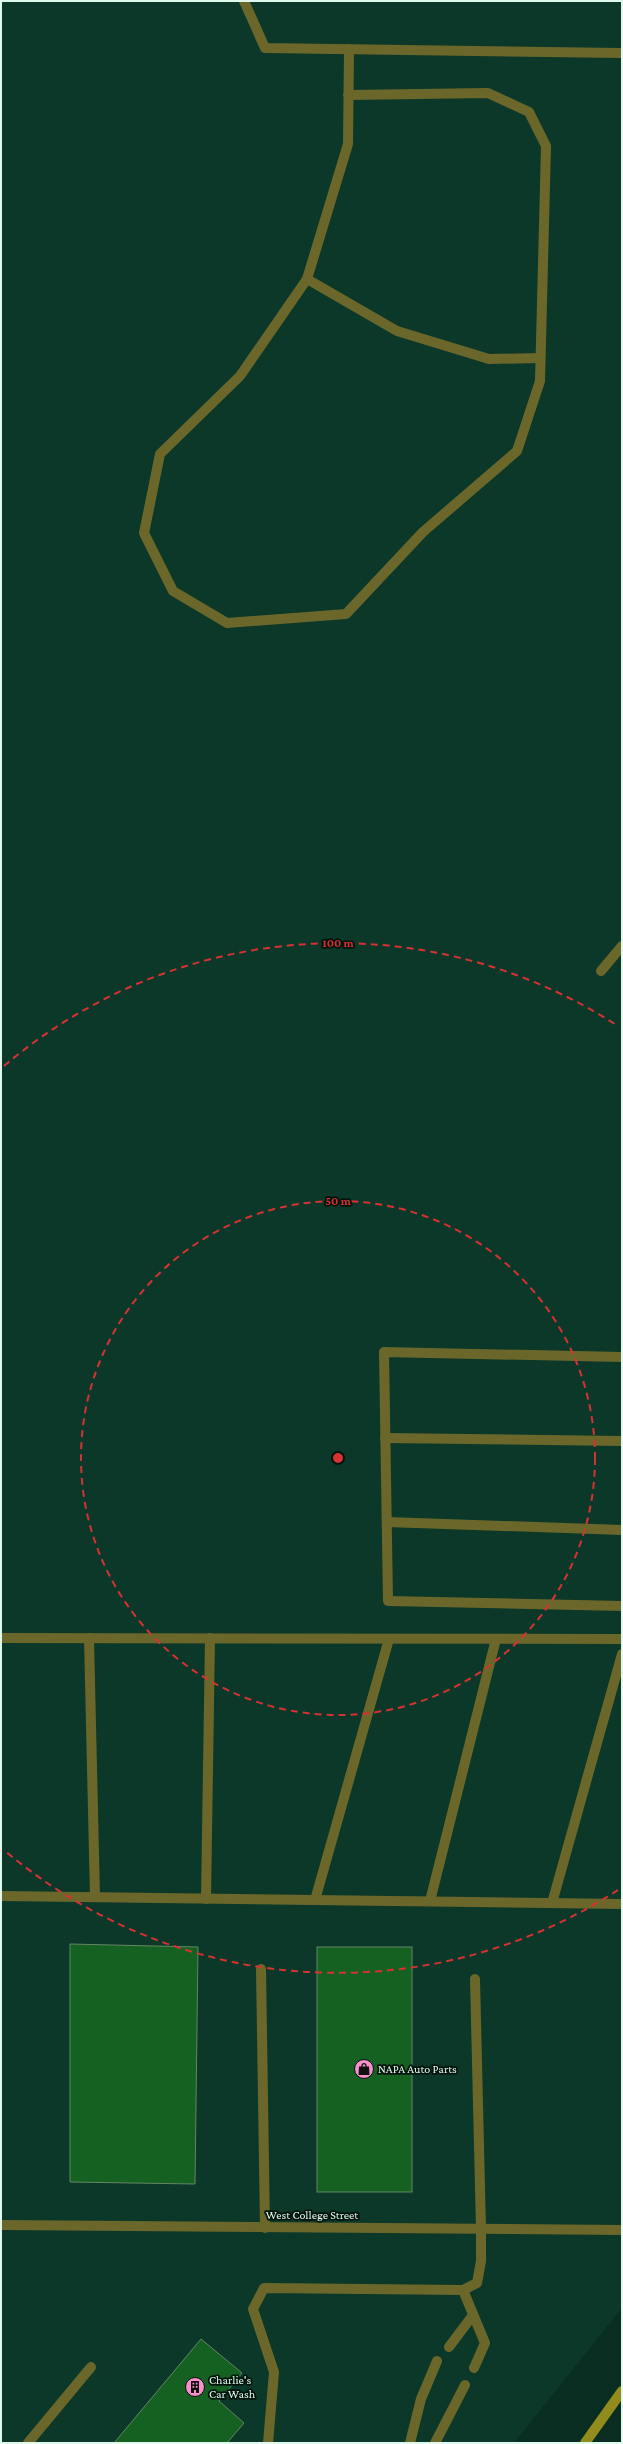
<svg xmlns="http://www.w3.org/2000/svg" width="623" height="2444" font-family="'Crimson Pro',serif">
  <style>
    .built { fill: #0b3829 }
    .building { fill: #156121; stroke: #658566 }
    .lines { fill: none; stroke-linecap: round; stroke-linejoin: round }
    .service { stroke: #6b672a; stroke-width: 10 }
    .secondary { stroke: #928b1d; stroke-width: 10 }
    .ring { fill: none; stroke: #d63232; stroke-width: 2; stroke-dasharray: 7 5 }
    .labels { text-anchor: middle; stroke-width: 3.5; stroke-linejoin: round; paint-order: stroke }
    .poi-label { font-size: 12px; fill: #e0f9ed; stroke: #02130b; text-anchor: start }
    .street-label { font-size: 12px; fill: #e0f9ed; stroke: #02130b }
    .centre { fill: #d63232; stroke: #02130b; stroke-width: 2 }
    .ring-label { font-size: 12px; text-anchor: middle; font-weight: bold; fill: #d63232; stroke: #02130b; stroke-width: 3.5; stroke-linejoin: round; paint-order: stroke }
  </style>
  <rect width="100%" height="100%" fill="#092d20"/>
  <polygon class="built" points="1,1 622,1 622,2308 514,2443 1,2443"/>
  <g class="building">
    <polygon points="70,1944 198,1947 195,2184 70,2182"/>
    <rect x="317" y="1947" width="95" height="245"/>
    <polygon points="201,2339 242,2373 219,2401 244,2423 227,2443 114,2443"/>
  </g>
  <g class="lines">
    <g class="service">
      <polyline points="244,1 265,48 622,53"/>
      <polyline points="348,95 488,93 529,112 546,146 540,381 517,451 423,532 346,614 227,623 173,591 144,533 160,454 240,376 307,279 348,144 349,49"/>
      <polyline points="307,279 397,331 489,359 540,358"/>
      <polyline points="601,971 622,946"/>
      <polyline points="622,1357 384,1352 388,1601 622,1606"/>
      <polyline points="385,1438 622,1441"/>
      <polyline points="387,1522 622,1530"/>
      <polyline points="1,1638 622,1639"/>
      <polyline points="89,1638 95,1897"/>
      <polyline points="1,1896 622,1904"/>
      <polyline points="206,1899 210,1638"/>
      <polyline points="315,1900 389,1639"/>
      <polyline points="430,1901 496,1639"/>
      <polyline points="552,1903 622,1654"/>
      <polyline points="261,1969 265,2228"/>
      <polyline points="1,2225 622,2230"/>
      <polyline points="463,2290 485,2343 474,2368"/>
      <polyline points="449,2347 473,2315"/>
      <polyline points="28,2443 91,2367"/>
      <polyline points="268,2443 274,2372 253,2309 264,2288 463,2290 477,2283 481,2261 481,2229 475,1979"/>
      <polyline points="410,2443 421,2399 437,2361"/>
      <polyline points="435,2443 465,2385"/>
    </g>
    <polyline class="secondary" points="585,2443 622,2391"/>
  </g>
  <g class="ring">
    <circle cx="338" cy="1458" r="257"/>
    <path d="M618 1890A515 515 0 0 1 4 1850M4 1066A515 515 0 0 1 618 1026"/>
  </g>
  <defs>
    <symbol id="shop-disc" viewBox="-11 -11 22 22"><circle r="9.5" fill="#f890cc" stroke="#02130b"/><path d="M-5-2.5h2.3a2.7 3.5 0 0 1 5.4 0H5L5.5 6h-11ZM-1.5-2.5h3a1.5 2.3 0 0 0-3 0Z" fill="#111"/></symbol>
    <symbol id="building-disc" viewBox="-11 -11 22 22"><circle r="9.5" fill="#f890cc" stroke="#02130b"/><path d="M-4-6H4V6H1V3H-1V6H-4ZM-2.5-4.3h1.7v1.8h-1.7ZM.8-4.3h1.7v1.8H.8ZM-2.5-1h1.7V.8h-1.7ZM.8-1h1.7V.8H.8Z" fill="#111"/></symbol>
  </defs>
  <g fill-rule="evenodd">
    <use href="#shop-disc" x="353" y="2058" width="22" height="22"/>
    <use href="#building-disc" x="184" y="2376" width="22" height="22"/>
  </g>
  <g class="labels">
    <g class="poi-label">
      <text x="378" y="2073">NAPA Auto Parts</text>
      <text x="209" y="2384">Charlie's<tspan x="209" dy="14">Car Wash</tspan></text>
    </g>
    <g class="street-label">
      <text x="312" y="2219">West College Street</text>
    </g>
  </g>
  <circle cx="338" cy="1458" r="6" class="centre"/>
  <g class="ring-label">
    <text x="338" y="947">100 m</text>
    <text x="338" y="1205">50 m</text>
  </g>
  <rect width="623" height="2444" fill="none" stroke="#e0f9ed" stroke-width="4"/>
</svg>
